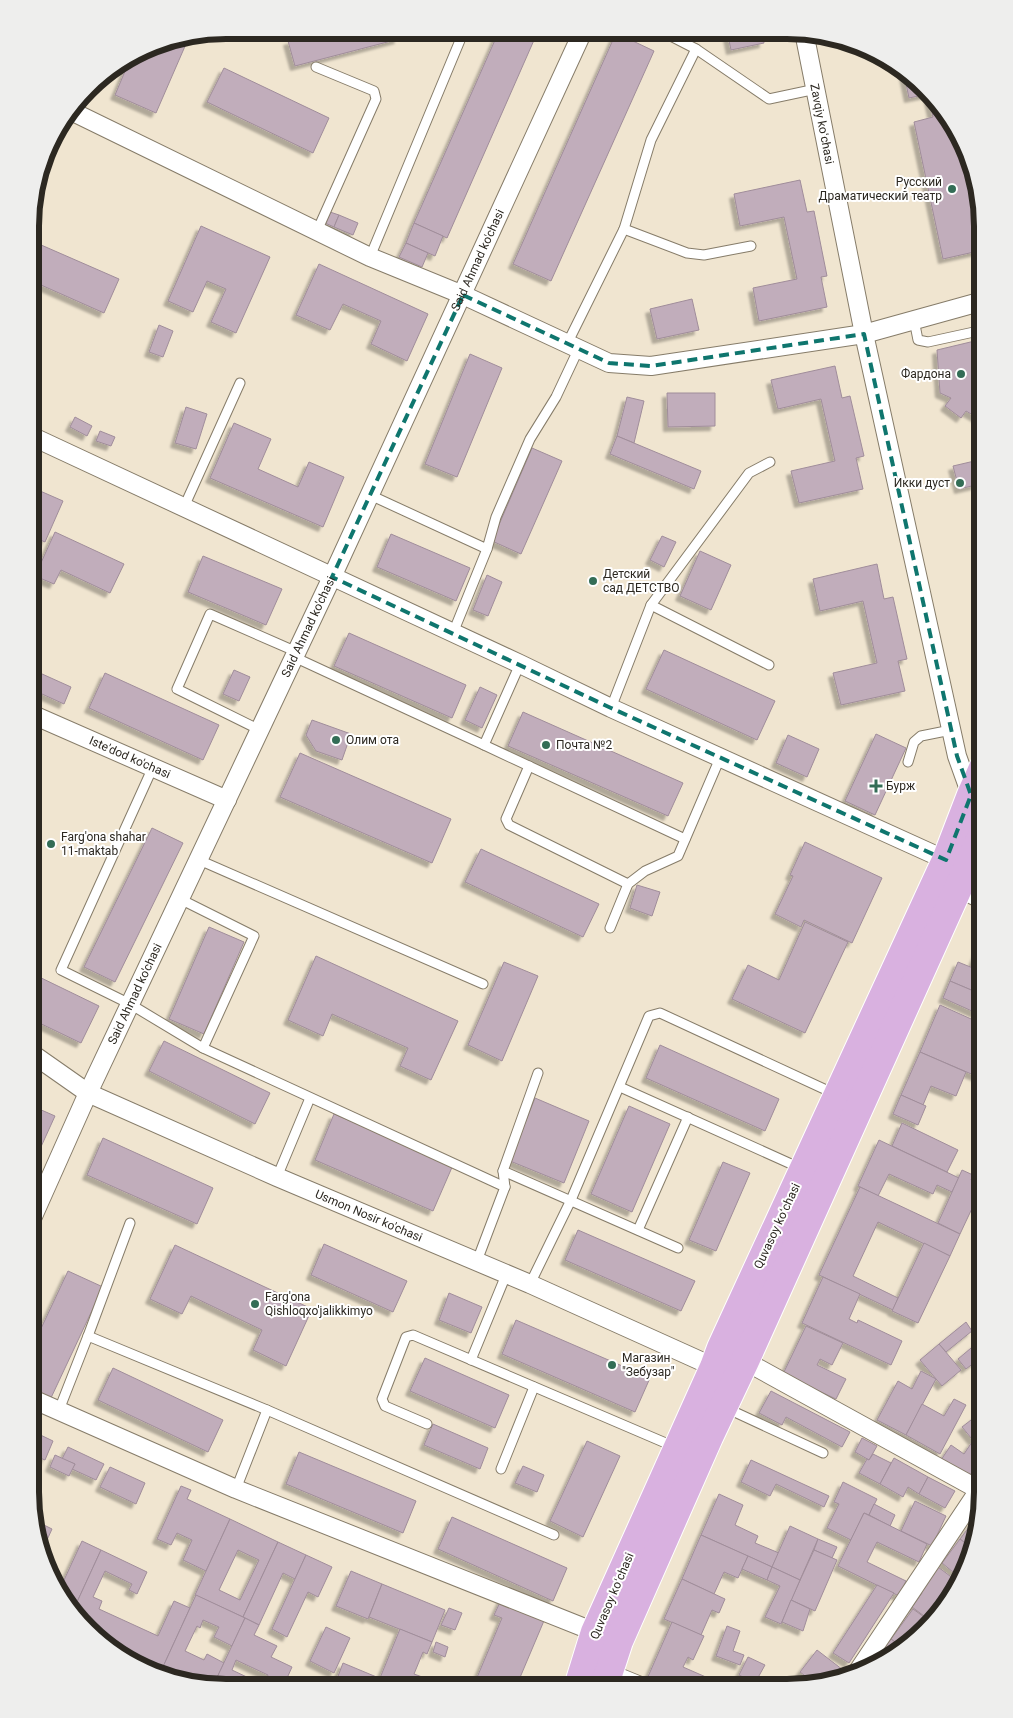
<svg xmlns="http://www.w3.org/2000/svg" width="1013" height="1718" font-family="Roboto,sans-serif">
  <style>
    .building { fill: #c1adbb; stroke: #a08d9a; fill-rule: evenodd; filter: url(#shadow) }
    .lines { fill: none; stroke-linecap: round; stroke-linejoin: round }
    .service-casing { stroke: #867c69; stroke-width: 11 }
    .minor-casing { stroke: #867c69; stroke-width: 20 }
    .primary-casing { stroke: #fff; stroke-width: 30 }
    .service { stroke: #fff; stroke-width: 9 }
    .minor { stroke: #fff; stroke-width: 18 }
    .primary { stroke: #d9b1e0; stroke-width: 28 }
    .marked { fill: none; stroke: #0f766e; stroke-width: 4; stroke-dasharray: 10 6; stroke-linejoin: round }
    .poi-dot { fill: #336d56; stroke: #fff; stroke-width: 2 }
    .labels { text-anchor: middle; stroke-width: 4; stroke-linejoin: round; paint-order: stroke }
    .street-label { font-size: 12px; fill: #2c2821; stroke: #fff }
    .poi-label { font-size: 12px; fill: #2c2821; stroke: #fff; text-anchor: start }
    .rim { fill: none; stroke: #2c2821; stroke-width: 6 }
  </style>
  <defs>
    <filter id="shadow"><feDropShadow dx="-4.5" dy="4.5" stdDeviation="1" flood-color="#0004"/></filter>
  </defs>
  <rect width="100%" height="100%" fill="#f0e5d0"/>
  <g class="building">
    <polygon points="330,30 396,30 399,39 295,66 288,41"/>
    <polygon points="499,31 538,31 447,238 414,223"/>
    <polygon points="727,31 762,32 764,43 731,50"/>
    <polygon points="616,33 654,51 551,281 513,264"/>
    <polygon points="189,37 156,113 115,95 131,57 151,45"/>
    <polygon points="224,68 329,118 313,153 207,102"/>
    <polygon points="903,69 939,103 941,113 946,112 968,151 983,226 983,250 943,259 914,122 933,117 928,94 909,98"/>
    <polygon points="800,180 807,212 814,211 827,276 821,277 827,307 759,321 753,288 797,279 784,217 740,226 734,194"/>
    <polygon points="330,212 339,215 334,227 325,223"/>
    <polygon points="339,215 358,223 353,235 334,227"/>
    <polygon points="414,223 443,236 435,256 406,243"/>
    <polygon points="201,226 270,257 236,333 211,322 226,289 207,281 193,312 168,301"/>
    <polygon points="32,241 119,279 104,313 32,281"/>
    <polygon points="406,243 428,253 422,267 399,257"/>
    <polygon points="319,264 428,314 407,361 371,344 381,321 343,304 330,330 296,315"/>
    <polygon points="692,299 699,330 657,339 650,309"/>
    <polygon points="159,325 173,331 163,357 149,352"/>
    <polygon points="983,339 983,421 966,411 961,418 945,406 951,398 940,393 937,350"/>
    <polygon points="470,354 502,368 457,477 425,464"/>
    <polygon points="835,366 842,398 850,396 864,456 856,458 863,489 799,503 791,471 835,461 821,399 778,409 771,380"/>
    <polygon points="667,393 715,393 715,426 668,427"/>
    <polygon points="627,397 644,401 634,443 617,436"/>
    <polygon points="186,407 207,414 196,449 175,443"/>
    <polygon points="75,417 92,426 87,436 70,427"/>
    <polygon points="234,423 271,439 258,469 298,487 309,462 344,477 323,527 210,478"/>
    <polygon points="100,431 115,437 111,446 96,441"/>
    <polygon points="617,436 701,471 694,489 610,454"/>
    <polygon points="532,448 562,461 521,554 492,541"/>
    <polygon points="983,459 983,473 974,475 976,485 959,489 953,466"/>
    <polygon points="31,487 63,501 45,542 31,536"/>
    <polygon points="55,532 124,564 110,593 61,570 54,584 35,576"/>
    <polygon points="391,534 470,568 456,601 377,567"/>
    <polygon points="662,536 676,542 664,567 650,560"/>
    <polygon points="700,551 731,565 711,610 680,596"/>
    <polygon points="203,556 282,589 266,625 188,592"/>
    <polygon points="877,564 884,599 893,597 907,659 898,661 905,691 841,705 833,673 877,663 863,601 820,611 813,579"/>
    <polygon points="487,575 502,582 488,616 473,610"/>
    <polygon points="349,633 466,685 452,718 334,666"/>
    <polygon points="664,650 775,701 757,740 646,689"/>
    <polygon points="31,669 71,687 64,704 31,689"/>
    <polygon points="234,670 250,677 239,701 223,694"/>
    <polygon points="105,673 219,725 203,760 89,708"/>
    <polygon points="480,687 497,695 482,728 465,720"/>
    <polygon points="523,712 683,783 668,816 508,746"/>
    <polygon points="312,720 351,734 342,760 316,751 306,735"/>
    <polygon points="876,734 906,748 875,815 845,801"/>
    <polygon points="788,735 819,749 807,777 776,763"/>
    <polygon points="300,753 451,819 432,863 280,797"/>
    <polygon points="152,828 183,843 115,982 84,967"/>
    <polygon points="805,842 882,878 852,943 804,920 801,927 775,914 793,876 790,875"/>
    <polygon points="481,849 599,904 583,937 465,882"/>
    <polygon points="637,885 660,892 652,916 630,908"/>
    <polygon points="805,922 848,942 805,1033 732,999 748,965 779,980"/>
    <polygon points="209,927 244,942 204,1034 169,1019"/>
    <polygon points="980,946 983,947 983,972 971,967"/>
    <polygon points="316,956 458,1021 431,1080 400,1066 408,1048 332,1014 323,1036 288,1020"/>
    <polygon points="504,962 538,976 502,1061 468,1045"/>
    <polygon points="958,962 983,972 983,995 950,981"/>
    <polygon points="31,973 99,1006 81,1043 31,1019"/>
    <polygon points="950,981 983,995 983,1016 943,998"/>
    <polygon points="940,1005 980,1023 974,1038 981,1042 974,1059 983,1063 983,1079 920,1052"/>
    <polygon points="164,1041 270,1093 255,1124 149,1071"/>
    <polygon points="660,1045 779,1099 765,1131 646,1078"/>
    <polygon points="920,1052 966,1072 956,1096 931,1086 923,1105 901,1095"/>
    <polygon points="901,1095 926,1106 918,1125 893,1114"/>
    <polygon points="535,1098 589,1121 564,1183 510,1161"/>
    <polygon points="30,1105 55,1116 30,1171"/>
    <polygon points="629,1106 670,1124 632,1212 591,1194"/>
    <polygon points="334,1114 453,1165 433,1211 315,1160"/>
    <polygon points="902,1123 958,1150 947,1172 892,1146"/>
    <polygon points="103,1138 213,1188 197,1224 87,1175"/>
    <polygon points="879,1140 959,1178 952,1192 937,1185 933,1194 889,1174 878,1196 858,1186"/>
    <polygon points="723,1162 750,1173 716,1251 689,1240"/>
    <polygon points="962,1170 973,1175 971,1180 983,1185 960,1234 938,1223"/>
    <polygon points="860,1187 960,1234 950,1256 878,1222 853,1276 898,1298 893,1310 819,1275"/>
    <polygon points="578,1230 695,1281 681,1311 565,1260"/>
    <polygon points="924,1243 950,1256 918,1323 892,1311"/>
    <polygon points="324,1244 407,1281 393,1312 311,1275"/>
    <polygon points="175,1245 312,1309 286,1366 253,1350 262,1330 191,1296 182,1314 150,1299"/>
    <polygon points="68,1271 103,1287 50,1400 30,1391 30,1352"/>
    <polygon points="823,1277 860,1294 849,1319 857,1323 858,1320 902,1341 891,1365 802,1323"/>
    <polygon points="449,1293 482,1307 471,1333 439,1320"/>
    <polygon points="516,1320 650,1378 635,1412 502,1354"/>
    <polygon points="966,1322 972,1331 946,1352 939,1344"/>
    <polygon points="806,1326 843,1343 832,1365 820,1359 817,1365 846,1379 836,1399 783,1374"/>
    <polygon points="983,1338 983,1356 966,1369 958,1359"/>
    <polygon points="939,1344 961,1370 942,1386 920,1360"/>
    <polygon points="425,1358 509,1395 495,1428 410,1391"/>
    <polygon points="113,1368 223,1420 208,1452 98,1400"/>
    <polygon points="921,1371 936,1379 906,1435 877,1420 898,1381 912,1389"/>
    <polygon points="771,1391 850,1432 842,1447 786,1417 782,1425 759,1413"/>
    <polygon points="954,1399 966,1405 940,1454 906,1435 922,1404 944,1416"/>
    <polygon points="980,1413 983,1416 983,1439 976,1444 962,1427"/>
    <polygon points="433,1424 488,1448 480,1469 424,1445"/>
    <polygon points="30,1430 53,1441 45,1460 30,1454"/>
    <polygon points="862,1438 877,1446 869,1460 855,1452"/>
    <polygon points="587,1441 620,1456 583,1537 550,1521"/>
    <polygon points="972,1442 983,1449 983,1455 969,1477 941,1460 951,1445 964,1454"/>
    <polygon points="68,1447 104,1464 96,1480 72,1469 75,1464 62,1459"/>
    <polygon points="299,1452 416,1501 403,1533 286,1484"/>
    <polygon points="873,1454 891,1463 880,1484 859,1473 867,1459 869,1460"/>
    <polygon points="55,1455 75,1464 69,1476 50,1467"/>
    <polygon points="894,1458 928,1477 919,1494 908,1487 903,1497 880,1484"/>
    <polygon points="751,1460 829,1496 824,1507 776,1484 770,1496 741,1482"/>
    <polygon points="523,1466 544,1475 537,1492 515,1483"/>
    <polygon points="110,1467 145,1483 136,1504 100,1487"/>
    <polygon points="928,1477 955,1491 945,1508 919,1494"/>
    <polygon points="843,1482 877,1499 869,1515 864,1513 851,1540 827,1528 839,1504 834,1502"/>
    <polygon points="181,1486 191,1490 187,1499 230,1519 206,1571 183,1560 192,1540 177,1533 171,1545 157,1539"/>
    <polygon points="719,1494 743,1505 735,1525 758,1536 755,1543 779,1553 772,1567 701,1535"/>
    <polygon points="915,1501 946,1516 932,1546 901,1531"/>
    <polygon points="874,1504 895,1515 890,1526 869,1515"/>
    <polygon points="982,1510 974,1550 960,1539"/>
    <polygon points="864,1513 927,1544 919,1562 877,1542 867,1562 906,1581 899,1596 838,1566"/>
    <polygon points="452,1517 567,1568 553,1601 438,1549"/>
    <path d="M230,1519L278,1542L243,1617L195,1595ZM238,1550L259,1560L240,1600L219,1590Z"/>
    <polygon points="36,1521 52,1529 42,1551"/>
    <polygon points="790,1526 818,1539 800,1580 772,1567"/>
    <polygon points="701,1535 748,1556 738,1578 724,1572 714,1594 682,1579"/>
    <polygon points="818,1539 837,1547 832,1558 814,1550"/>
    <polygon points="960,1539 974,1550 966,1567 959,1577 942,1563"/>
    <polygon points="82,1541 101,1550 72,1613 59,1591"/>
    <polygon points="278,1542 306,1555 295,1579 283,1573 259,1625 243,1617"/>
    <polygon points="101,1550 147,1572 137,1594 129,1590 132,1584 105,1571 93,1597 102,1601 99,1609 158,1636 174,1601 190,1608 162,1669 100,1640 72,1613"/>
    <polygon points="814,1550 837,1560 815,1611 791,1600"/>
    <polygon points="306,1555 332,1567 318,1597 308,1592 287,1637 272,1629"/>
    <polygon points="748,1556 772,1567 767,1580 742,1569"/>
    <polygon points="772,1567 800,1580 781,1624 765,1617 780,1586 767,1580"/>
    <polygon points="938,1567 958,1582 943,1611 932,1622 912,1607 922,1593 920,1591"/>
    <polygon points="351,1571 382,1584 368,1619 336,1606"/>
    <polygon points="682,1579 725,1599 719,1613 712,1610 701,1635 664,1619"/>
    <polygon points="382,1584 445,1610 432,1642 369,1617"/>
    <polygon points="877,1585 894,1593 849,1663 833,1653"/>
    <polygon points="196,1595 245,1618 232,1646 214,1637 219,1627 203,1620 200,1628 197,1626 185,1651 204,1660 207,1654 224,1663 213,1686 194,1685 162,1669"/>
    <polygon points="502,1598 546,1616 516,1687 473,1687 502,1618 494,1615"/>
    <polygon points="791,1600 810,1609 803,1631 782,1622"/>
    <polygon points="449,1608 462,1613 455,1630 441,1625"/>
    <polygon points="913,1609 931,1622 904,1649 891,1639"/>
    <polygon points="245,1618 259,1625 254,1635 277,1646 271,1657 292,1667 283,1687 271,1687 264,1684 268,1675 236,1660 232,1670 251,1679 247,1686 213,1686"/>
    <polygon points="672,1622 704,1636 693,1660 688,1657 683,1667 731,1688 683,1688 676,1684 675,1687 665,1683 663,1688 643,1688"/>
    <polygon points="727,1626 740,1631 733,1651 744,1655 740,1665 716,1656"/>
    <polygon points="326,1627 350,1638 334,1673 310,1661"/>
    <polygon points="400,1629 432,1642 427,1654 423,1652 414,1674 425,1678 421,1687 403,1687 380,1678"/>
    <polygon points="891,1639 904,1649 867,1670"/>
    <polygon points="436,1642 448,1647 445,1657 433,1652"/>
    <polygon points="817,1650 847,1673 845,1677 814,1683 800,1672"/>
    <polygon points="748,1657 765,1665 755,1683 739,1675"/>
    <polygon points="343,1663 379,1678 376,1687 334,1687"/>
  </g>
  <g class="lines">
    <defs>
      <g id="service">
        <polyline points="661,31 696,49 769,99 816,89"/>
        <polyline points="316,67 374,91 376,99 317,231"/>
        <polyline points="624,229 687,253 704,255 751,246"/>
        <polyline points="370,257 461,38"/>
        <polyline points="914,320 918,340 928,342 983,330"/>
        <polyline points="568,342 624,229 651,140 696,49"/>
        <polyline points="370,495 487,549 496,517 530,439 556,397 579,348"/>
        <polyline points="184,507 240,383"/>
        <polyline points="651,605 769,665"/>
        <polyline points="453,633 487,549"/>
        <polyline points="294,657 484,745 520,664"/>
        <polyline points="611,708 651,605 749,473 770,462"/>
        <polyline points="260,730 177,689 210,614 297,652"/>
        <polyline points="484,745 685,839"/>
        <polyline points="908,762 914,742 921,736 951,730"/>
        <polyline points="529,766 506,819 509,825 628,884"/>
        <polyline points="153,767 61,970 130,1004 203,1048 254,936 180,899"/>
        <polyline points="199,860 483,984"/>
        <polyline points="610,928 628,884 645,871 678,856 720,758"/>
        <polyline points="203,1048 505,1187 477,1261"/>
        <polyline points="620,1087 800,1168"/>
        <polyline points="503,1171 678,1248"/>
        <polyline points="277,1177 310,1098"/>
        <polyline points="505,1187 503,1171 538,1073"/>
        <polyline points="638,1230 688,1117"/>
        <polyline points="530,1284 571,1200 649,1016 660,1013 835,1094"/>
        <polyline points="88,1336 130,1223"/>
        <polyline points="471,1360 506,1275"/>
        <polyline points="726,1408 823,1453"/>
        <polyline points="59,1410 88,1336 267,1410 554,1535"/>
        <polyline points="427,1424 385,1406 382,1399 406,1337 413,1335 675,1447"/>
        <polyline points="501,1469 534,1387"/>
        <polyline points="236,1489 267,1410"/>
        <polyline points="613,1670 645,1683"/>
      </g>
      <g id="minor">
        <polyline points="804,32 864,334 957,756 971,795 974,796"/>
        <polyline points="71,111 370,257 463,295 609,363 651,366 864,334 983,301"/>
        <polyline points="31,436 520,664 611,708 946,860 958,888 983,900"/>
        <path id="s1" d="M31,714L227,800"/>
        <path id="s2" d="M31,1053L88,1093L277,1177L530,1284L714,1367"/>
        <path id="s3" d="M30,1223L88,1093L332,577L583,31"/>
        <polyline points="745,1361 983,1492"/>
        <polyline points="30,1398 236,1489 595,1632"/>
        <polyline points="856,1674 979,1490"/>
      </g>
      <g id="primary">
        <polyline points="578,1687 595,1632 714,1367 721,1348 946,860 971,795 983,768"/>
        <polyline points="604,1687 619,1641 709,1437 745,1361 983,833"/>
      </g>
    </defs>
    <use href="#service" class="service-casing"/>
    <use href="#minor" class="minor-casing"/>
    <use href="#primary" class="primary-casing"/>
    <use href="#service" class="service"/>
    <use href="#minor" class="minor"/>
    <use href="#primary" class="primary"/>
  </g>
  <path class="marked" d="M463,295L609,363L651,366L864,334L957,756L971,795L946,860L611,708L332,577Z"/>
  <g class="poi-dot">
    <circle cx="952" cy="189" r="5"/>
    <circle cx="961" cy="374" r="5"/>
    <circle cx="960" cy="483" r="5"/>
    <circle cx="593" cy="581" r="5"/>
    <circle cx="336" cy="740" r="5"/>
    <circle cx="546" cy="745" r="5"/>
    <path d="M873.5 778.5h5v5h5v5h-5v5h-5v-5h-5v-5h5z"/>
    <circle cx="51" cy="844" r="5"/>
    <circle cx="255" cy="1304" r="5"/>
    <circle cx="612" cy="1365" r="5"/>
  </g>
  <g class="labels">
    <g class="street-label">
      <text transform="translate(822 124) rotate(79)" y="4">Zavqiy koʻchasi</text>
      <text dy="4" stroke="none"><textPath href="#s3" startOffset="1062">Said Ahmad ko'chasi</textPath></text>
      <text dy="4" stroke="none"><textPath href="#s3" startOffset="658">Said Ahmad ko'chasi</textPath></text>
      <text dy="4" stroke="none"><textPath href="#s1" startOffset="108">Iste'dod ko'chasi</textPath></text>
      <text dy="4" stroke="none"><textPath href="#s3" startOffset="252">Said Ahmad ko'chasi</textPath></text>
      <text dy="4" stroke="none"><textPath href="#s2" startOffset="376">Usmon Nosir ko'chasi</textPath></text>
      <text transform="translate(777 1226) rotate(-65)" y="4">Quvasoy koʻchasi</text>
      <text transform="translate(612 1596) rotate(-67)" y="4">Quvasoy koʻchasi</text>
    </g>
    <g class="poi-label">
      <text x="942" y="186" text-anchor="end">Русский<tspan x="942" dy="14">Драматический театр</tspan></text>
      <text x="951" y="378" text-anchor="end">Фардона</text>
      <text x="950" y="487" text-anchor="end">Икки дуст</text>
      <text x="603" y="578">Детский<tspan x="603" dy="14">сад ДЕТСТВО</tspan></text>
      <text x="346" y="744">Олим ота</text>
      <text x="556" y="749">Почта №2</text>
      <text x="886" y="790">Бурж</text>
      <text x="61" y="841">Farg'ona shahar<tspan x="61" dy="14">11-maktab</tspan></text>
      <text x="265" y="1301">Farg'ona<tspan x="265" dy="14">Qishloqxo'jalikkimyo</tspan></text>
      <text x="622" y="1362">Магазин<tspan x="622" dy="14">"Зебузар"</tspan></text>
    </g>
  </g>
  <path d="M0 0H1013V1718H0ZM226 39H787A187 187 0 0 1 974 226V1492A187 187 0 0 1 787 1679H226A187 187 0 0 1 39 1492V226A187 187 0 0 1 226 39Z" fill="#eeeeed" fill-rule="evenodd"/>
  <path class="rim" d="M226 39H787A187 187 0 0 1 974 226V1492A187 187 0 0 1 787 1679H226A187 187 0 0 1 39 1492V226A187 187 0 0 1 226 39Z"/>
</svg>
